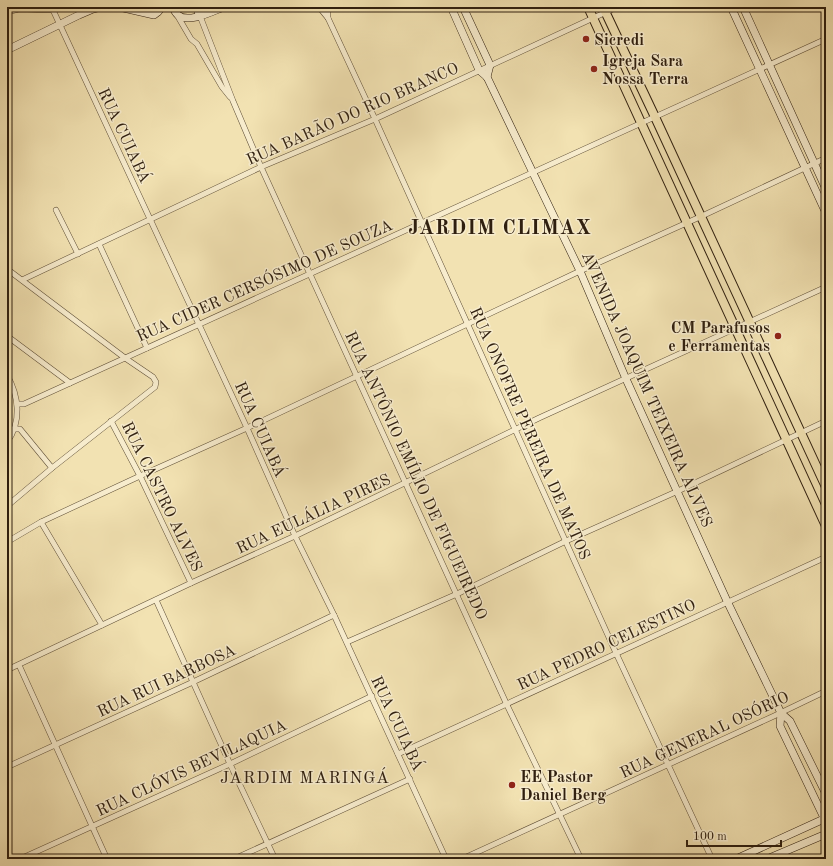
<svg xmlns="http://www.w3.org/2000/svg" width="833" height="866" font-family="'Old Standard TT',serif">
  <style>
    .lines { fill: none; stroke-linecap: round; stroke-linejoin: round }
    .street-casing { stroke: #605038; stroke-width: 6 }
    .secondary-casing { stroke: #2f1f0f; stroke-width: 8 }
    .primary-casing { stroke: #2f1f0f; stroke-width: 10 }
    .street { stroke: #f7eccd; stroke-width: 5 }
    .secondary { stroke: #f7eccd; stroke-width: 7 }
    .primary { stroke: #f2e2b2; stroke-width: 8 }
    .poi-dot { fill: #8f2418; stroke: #f7eccd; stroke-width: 1.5 }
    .labels { text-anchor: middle; stroke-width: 3; stroke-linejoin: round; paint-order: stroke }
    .poi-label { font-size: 16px; font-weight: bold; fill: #2f1f0f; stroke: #f7eccd; text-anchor: start }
    .street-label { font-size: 16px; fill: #2f1f0f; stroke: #f7eccd }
    .neighbourhood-label { font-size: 17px; letter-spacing: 1px; fill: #2f1f0f; stroke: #f7eccd }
    .district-label { font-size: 20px; font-weight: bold; letter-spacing: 1px; fill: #2f1f0f; stroke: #f7eccd }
  </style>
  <rect width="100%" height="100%" fill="#f2e2b2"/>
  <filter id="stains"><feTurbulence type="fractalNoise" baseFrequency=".005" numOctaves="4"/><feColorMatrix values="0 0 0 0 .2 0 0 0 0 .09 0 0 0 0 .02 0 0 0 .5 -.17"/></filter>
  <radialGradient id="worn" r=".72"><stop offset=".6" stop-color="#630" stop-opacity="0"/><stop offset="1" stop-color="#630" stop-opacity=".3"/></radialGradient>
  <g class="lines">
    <defs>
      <g id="street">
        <polyline points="319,7 328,18 375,119 616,653 712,859"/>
        <polyline points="327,7 328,18"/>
        <polyline points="7,12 19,9 53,10 247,428 295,536 334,615 446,859"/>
        <polyline points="177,15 191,39 197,44 222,87 230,97"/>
        <polyline points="200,16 233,101 261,167 507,705 581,859"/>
        <polyline points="56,210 78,254"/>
        <polyline points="99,244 147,348"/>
        <polyline points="7,269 125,358 153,377 156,382 155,387 52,468 7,506"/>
        <polyline points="22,280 261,167 375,119 617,7"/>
        <polyline points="7,336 70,383"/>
        <path d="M7,375C19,396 22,422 7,442"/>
        <polyline points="17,404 24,404 826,39"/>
        <polyline points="111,421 140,476 191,583"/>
        <polyline points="15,429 20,429 52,468"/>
        <polyline points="41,522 102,625"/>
        <polyline points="7,542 41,522 140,476 247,428 580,271 702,216 826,158"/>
        <polyline points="156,600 230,764 275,859"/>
        <polyline points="347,642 457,594 566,541 678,491 826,421"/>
        <polyline points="19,665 107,859"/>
        <polyline points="7,670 191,583 295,536 539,418 826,287"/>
        <polyline points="398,754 826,557"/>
        <polyline points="7,767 193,682 334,615"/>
        <polyline points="20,859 230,764 372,696"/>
        <polyline points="234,859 410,779"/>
        <polyline points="462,859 774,716 826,691"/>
      </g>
      <g id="secondary">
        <polyline points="119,7 154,15 158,12 162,7"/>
        <path d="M173,7C174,10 175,13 178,15C188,24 213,11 224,7"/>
        <polyline points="196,7 200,16"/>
        <polyline points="451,7 479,70 487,77 580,271 626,379 727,601 781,713 790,721 826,794"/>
        <polyline points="463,7 490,65 487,77"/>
        <polyline points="731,7 826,213"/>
        <polyline points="743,7 826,189"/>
        <polyline points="7,50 79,15 93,9 101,7"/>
        <polyline points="781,713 780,726 826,822"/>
        <polyline points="736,859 826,818"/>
        <polyline points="767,859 826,834"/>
      </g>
      <g id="primary">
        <polyline points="588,7 826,526"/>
        <polyline points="603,7 655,117 826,487"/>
      </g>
    </defs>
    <use href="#street" class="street-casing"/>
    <use href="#secondary" class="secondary-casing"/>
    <use href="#primary" class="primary-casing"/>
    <use href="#street" class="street"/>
    <use href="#secondary" class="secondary"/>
    <use href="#primary" class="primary"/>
  </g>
  <g class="poi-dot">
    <circle cx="586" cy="39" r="4"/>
    <circle cx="594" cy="69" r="4"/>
    <circle cx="778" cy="336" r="4"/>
    <circle cx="512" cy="785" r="4"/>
  </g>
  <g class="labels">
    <g class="poi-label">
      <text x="594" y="45">Sicredi</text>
      <text x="602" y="66">Igreja Sara<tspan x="602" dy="18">Nossa Terra</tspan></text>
      <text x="770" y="333" text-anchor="end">CM Parafusos<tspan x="770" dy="18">e Ferramentas</tspan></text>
      <text x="520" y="782">EE Pastor<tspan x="520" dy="18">Daniel Berg</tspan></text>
    </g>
    <g class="street-label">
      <text transform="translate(352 113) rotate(-24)" y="6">RUA BARÃO DO RIO BRANCO</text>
      <text transform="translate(125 135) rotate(65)" y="6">RUA CUIABÁ</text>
      <text transform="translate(264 280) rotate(-24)" y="6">RUA CIDER CERSÓSIMO DE SOUZA</text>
      <text transform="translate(648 389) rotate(66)" y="6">AVENIDA JOAQUIM TEIXEIRA ALVES</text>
      <text transform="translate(261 429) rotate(66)" y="6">RUA CUIABÁ</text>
      <text transform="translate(531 433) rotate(66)" y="6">RUA ONOFRE PEREIRA DE MATOS</text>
      <text transform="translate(417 475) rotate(65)" y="6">RUA ANTÔNIO EMÍLIO DE FIGUEIREDO</text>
      <text transform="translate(163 496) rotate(64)" y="6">RUA CASTRO ALVES</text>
      <text transform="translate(313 513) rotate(-25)" y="6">RUA EULÁLIA PIRES</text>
      <text transform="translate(606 644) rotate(-25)" y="6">RUA PEDRO CELESTINO</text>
      <text transform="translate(166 680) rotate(-25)" y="6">RUA RUI BARBOSA</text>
      <text transform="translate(398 723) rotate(65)" y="6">RUA CUIABÁ</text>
      <text transform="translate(704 734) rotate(-25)" y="6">RUA GENERAL OSÓRIO</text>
      <text transform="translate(191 767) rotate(-25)" y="6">RUA CLÓVIS BEVILAQUIA</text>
    </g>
    <g class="neighbourhood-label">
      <text x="305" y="783">JARDIM MARINGÁ</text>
    </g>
    <g class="district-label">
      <text x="500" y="234">JARDIM CLIMAX</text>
    </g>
  </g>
  <rect width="833" height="866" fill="none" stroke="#f2e2b2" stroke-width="24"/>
  <rect x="8" y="8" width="817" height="850" fill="none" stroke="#2f1f0f" stroke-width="2"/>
  <rect x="12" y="12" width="809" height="842" fill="none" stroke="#2f1f0f"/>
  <path d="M687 840v6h94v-6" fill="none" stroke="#2f1f0f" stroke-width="2"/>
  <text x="693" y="840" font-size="12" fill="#2f1f0f" stroke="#f7eccd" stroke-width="3" paint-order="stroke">100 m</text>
  <rect width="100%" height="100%" filter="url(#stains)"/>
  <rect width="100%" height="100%" fill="url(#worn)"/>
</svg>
